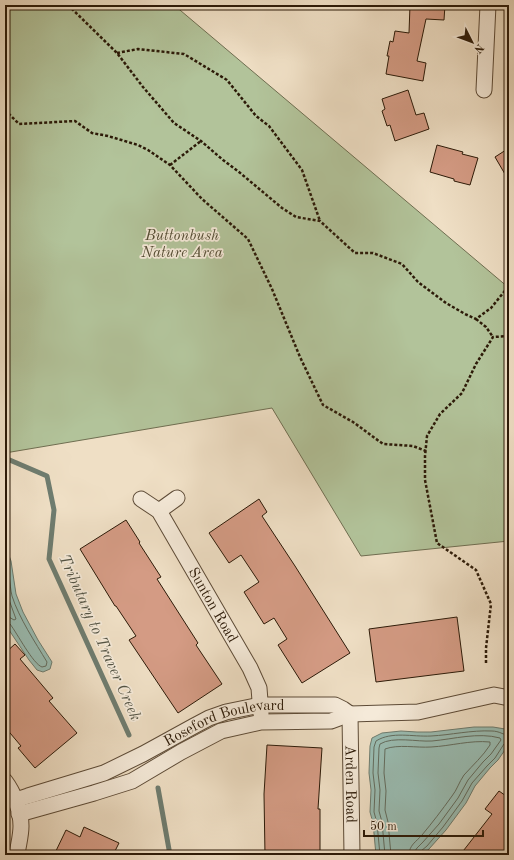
<svg xmlns="http://www.w3.org/2000/svg" width="514" height="860" font-family="'Old Standard TT',serif">
  <style>
    .green { fill: #b2c39a; stroke: #6f6e51 }
    .water { fill: #9abdb3; stroke: #6e7c6f }
    .lines { fill: none; stroke-linecap: round; stroke-linejoin: round }
    .shore { stroke: #636c5e; stroke-width: 1 }
    .stream { stroke: #6e7c6f; stroke-width: 5 }
    .building { fill: #d49b84; stroke: #2c1a08 }
    .street-casing { stroke: #5d4b37; stroke-width: 17 }
    .path { stroke: #2c1a08; stroke-width: 2.5; stroke-dasharray: 3 2; stroke-linecap: butt }
    .street { stroke: #f5ead9; stroke-width: 15 }
    .labels { text-anchor: middle; stroke-width: 3.5; stroke-linejoin: round; paint-order: stroke }
    .park-label { font-size: 15px; font-style: italic; fill: #544d34; stroke: #f5ead9 }
    .street-label { font-size: 15px; fill: #2c1a08; stroke: #f5ead9 }
    .water-label { font-size: 16px; font-style: italic; fill: #525344; stroke: #f5ead9 }
  </style>
  <rect width="100%" height="100%" fill="#efdfc5"/>
  <filter id="stains"><feTurbulence type="fractalNoise" baseFrequency=".005" numOctaves="4"/><feColorMatrix values="0 0 0 0 .2 0 0 0 0 .09 0 0 0 0 .02 0 0 0 .5 -.17"/></filter>
  <radialGradient id="worn" r=".72"><stop offset=".6" stop-color="#630" stop-opacity="0"/><stop offset="1" stop-color="#630" stop-opacity=".3"/></radialGradient>
  <polygon class="green" points="5,5 174,5 509,288 509,541 361,556 272,408 5,453"/>
  <g class="water">
    <polygon points="5,545 11,561 16,594 23,612 38,640 52,662 50,669 43,672 37,670 29,660 5,624"/>
    <polygon points="474,727 493,727 505,729 509,735 509,742 507,747 498,760 490,768 475,786 466,803 446,830 429,849 422,855 376,855 373,823 370,812 371,790 369,773 370,746 372,738 382,733 401,731 417,732 431,732"/>
  </g>
  <g class="lines">
    <g class="shore">
      <path d="M5,556C10,569 9,583 12,596C19,618 35,642 47,662L46,666L42,667C33,664 17,633 10,624L8,622H5"/>
      <polyline points="5,580 8,597 16,619 14,620 9,617 5,617"/>
      <path d="M380,855L377,823L374,812L375,790L373,773L374,747L376,741C392,731 412,737 431,736C451,735 471,730 492,731C495,731 499,732 501,733C505,734 505,736 509,736"/>
      <path d="M385,855L382,822L379,811L380,790L378,773L379,748L380,744C393,736 417,742 432,741C454,739 478,732 500,738L501,740L491,754L483,762L468,780L458,798L439,824L423,842L417,848L415,851V855"/>
      <path d="M391,855L388,822L385,810L386,791L384,773L385,749C398,744 417,748 431,747C451,746 470,740 490,742V745C483,756 473,765 464,775C459,782 457,790 452,796C442,810 432,823 422,835C416,842 409,845 409,855"/>
      <polyline points="420,855 421,851 427,846 443,827 462,801 472,783 487,766 495,758 504,744 509,743"/>
    </g>
    <g class="stream">
      <polyline points="5,458 47,476 54,510 49,559 129,735"/>
      <polyline points="158,788 170,855"/>
    </g>
  </g>
  <g class="building">
    <polygon points="410,5 445,5 444,20 426,19 417,61 426,63 423,81 386,74 389,56 387,56 390,41 393,42 395,31 409,33"/>
    <polygon points="408,90 416,115 424,113 429,129 395,141 390,125 387,126 382,111 385,109 382,99"/>
    <polygon points="437,145 463,152 462,154 478,158 470,185 454,181 454,179 430,172"/>
    <polygon points="509,148 509,181 495,157"/>
    <polygon points="259,499 267,512 262,516 295,566 350,653 302,683 278,645 287,639 274,618 264,624 244,592 259,582 241,555 229,563 209,533"/>
    <polygon points="126,520 140,542 139,543 161,577 157,579 198,643 196,645 222,684 178,713 129,640 136,636 116,606 115,606 80,549"/>
    <polygon points="457,617 464,671 376,682 369,629"/>
    <polygon points="15,644 25,655 20,659 53,698 49,701 77,733 35,768 18,748 21,746 5,727 5,653"/>
    <polygon points="267,745 322,748 318,809 320,809 320,855 265,855 264,794"/>
    <polygon points="499,791 509,798 509,855 460,855 492,814 485,809"/>
    <polygon points="84,827 119,843 113,855 54,855 66,830 80,837"/>
  </g>
  <g class="lines">
    <defs>
      <g id="street">
        <polyline points="484,90 488,5"/>
        <path id="s1" d="M141,499L159,511L250,668L259,688L261,714"/>
        <polyline points="159,511 177,498"/>
        <path id="s2" d="M350,714L352,855"/>
        <path d="M5,781C14,793 21,811 21,826C21,836 18,846 17,855"/>
        <path id="s3" d="M16,800L28,796L104,773L143,754L194,726L209,718L226,712L260,705H335L343,709L350,714"/>
        <polyline points="19,814 94,793 132,781 181,752 221,731 261,722 331,721 350,714 418,712 494,695 509,698"/>
      </g>
    </defs>
    <use href="#street" class="street-casing"/>
    <g class="path">
      <polyline points="68,5 117,53 143,87 174,123 201,141 223,160 239,172 282,208 296,217 320,221 355,253 373,253 402,264 418,282 446,303 465,314 476,319 491,308 508,287"/>
      <polyline points="117,53 138,49 184,54 227,80 256,116 269,126 302,170 320,221"/>
      <polyline points="5,110 19,124 75,121 92,133 108,136 138,145 148,150 170,165 202,199 248,239 272,289 300,357 323,405 353,422 383,444 413,446 426,451"/>
      <polyline points="170,165 201,141"/>
      <polyline points="476,319 486,327 493,337"/>
      <polyline points="486,663 486,648 491,604 476,570 437,543 425,480 425,456 427,436 440,414 462,393 476,364 493,337 509,336"/>
    </g>
    <use href="#street" class="street"/>
  </g>
  <g class="labels">
    <g class="park-label">
      <text x="182" y="240">Buttonbush<tspan x="182" dy="17">Nature Area</tspan></text>
    </g>
    <g class="street-label">
      <text dy="5" stroke="none"><textPath href="#s1" startOffset="130">Sunton Road</textPath></text>
      <text dy="5" stroke="none"><textPath href="#s3" startOffset="224">Roseford Boulevard</textPath></text>
      <text dy="5" stroke="none"><textPath href="#s2" startOffset="70">Arden Road</textPath></text>
    </g>
    <g class="water-label">
      <text transform="translate(101 637) rotate(66)" y="6">Tributary to Traver Creek</text>
    </g>
  </g>
  <rect width="514" height="860" fill="none" stroke="#efdfc5" stroke-width="20"/>
  <rect x="6" y="6" width="502" height="848" fill="none" stroke="#2c1a08" stroke-width="2"/>
  <rect x="10" y="10" width="494" height="840" fill="none" stroke="#2c1a08"/>
  <g transform="translate(472 42) rotate(132)" stroke="#f5ead9" stroke-width="3" paint-order="stroke">
  <path d="M0-3L7 15L0 10L-7 15Z" fill="#2c1a08"/>
  <text y="-6" font-size="11" font-weight="bold" text-anchor="middle" fill="#2c1a08">N</text>
  </g>
  <path d="M364 830v6h119v-6" fill="none" stroke="#2c1a08" stroke-width="2"/>
  <text x="370" y="830" font-size="12" fill="#2c1a08" stroke="#f5ead9" stroke-width="3" paint-order="stroke">50 m</text>
  <rect width="100%" height="100%" filter="url(#stains)"/>
  <rect width="100%" height="100%" fill="url(#worn)"/>
</svg>
